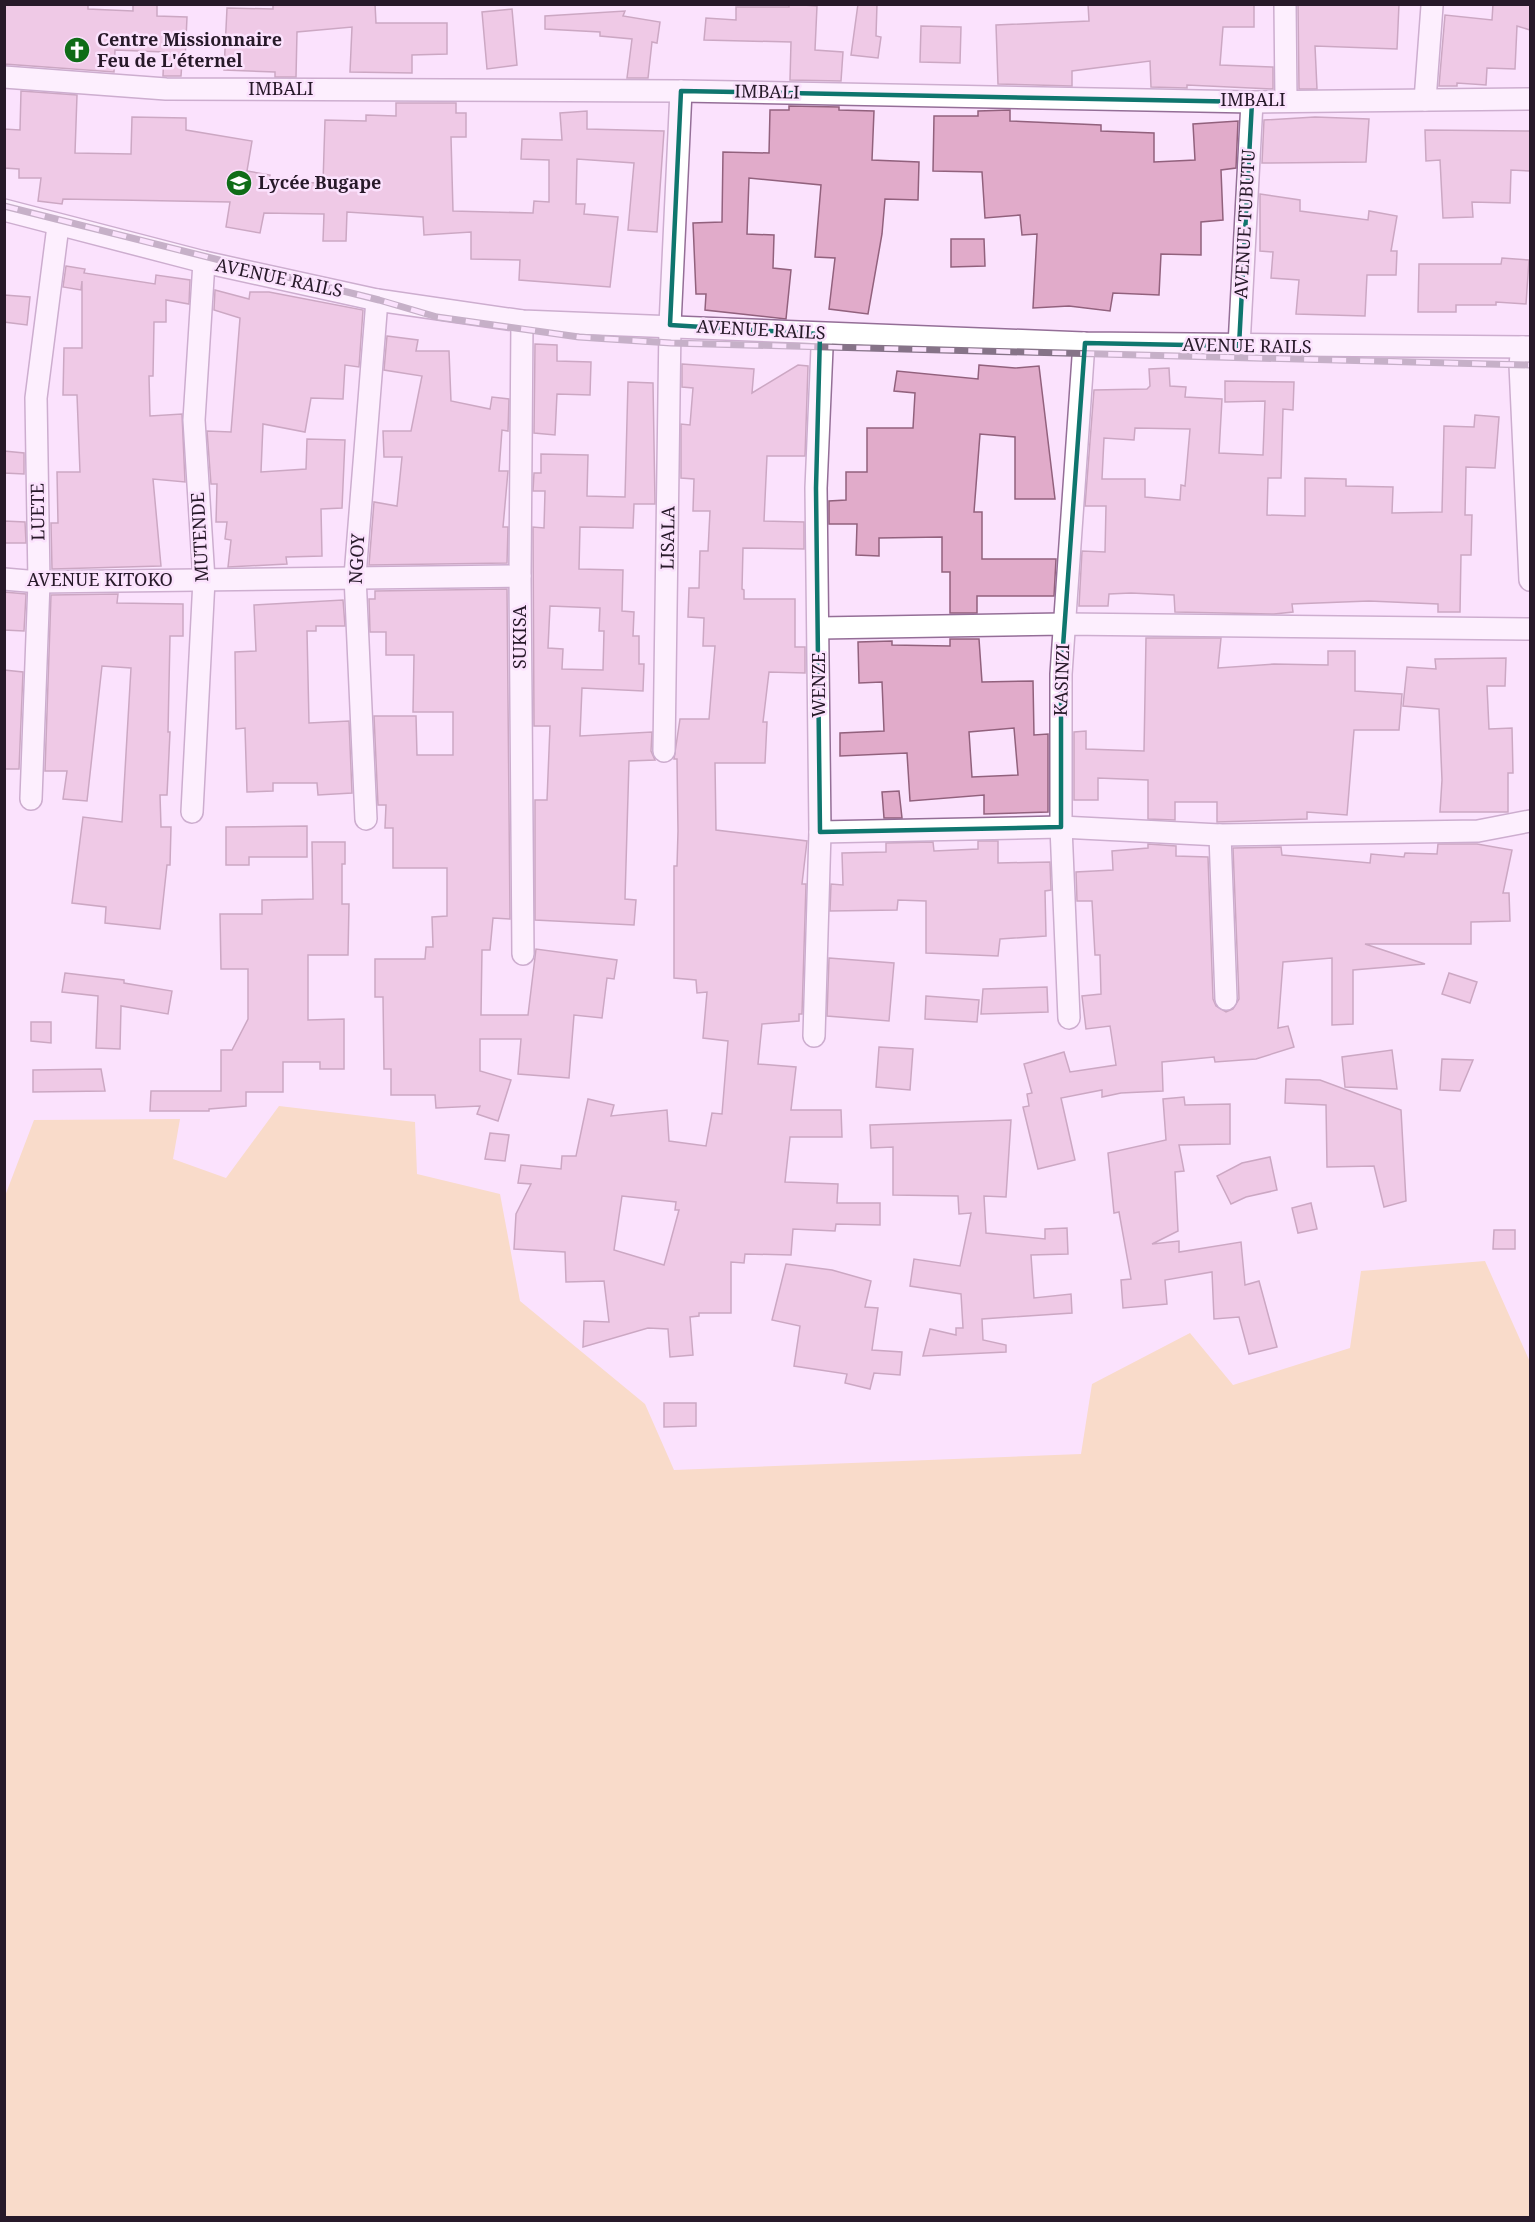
<svg xmlns="http://www.w3.org/2000/svg" width="1535" height="2222" font-family="'Noto Serif',serif">
  <style>
    .green { fill: #f5d28d }
    .building { fill: #e1abca; stroke: #92617d; stroke-width: 1.5; fill-rule: evenodd }
    .lines { fill: none; stroke-linecap: round; stroke-linejoin: round }
    .street-casing { stroke: #946e97; stroke-width: 24 }
    .street { stroke: #fff; stroke-width: 21 }
    .rail-casing { stroke: #867388; stroke-width: 7 }
    .rail { stroke: #fbe2fd; stroke-width: 4.5; stroke-dasharray: 14; stroke-linecap: butt }
    .marked { fill: none; stroke: #0f766e; stroke-width: 4.5; stroke-linejoin: round }
    .labels { text-anchor: middle; stroke-width: 5; stroke-linejoin: round; paint-order: stroke }
    .poi-label { font-size: 18px; font-weight: bold; fill: #271929; stroke: #fbe2fd; text-anchor: start }
    .street-label { font-size: 18px; fill: #271929; stroke: #fbe2fd }
  </style>
  <rect width="100%" height="100%" fill="#fbe2fd"/>
  <polygon class="green" points="279,1106 415,1122 417,1174 500,1194 520,1301 645,1404 674,1470 1081,1454 1092,1384 1190,1333 1233,1385 1350,1348 1361,1271 1485,1261 1530,1362 1530,2217 5,2217 5,1196 34,1120 180,1119 173,1159 226,1178"/>
  <g class="building">
    <polygon points="4,4 88,4 88,9 133,11 133,4 157,4 157,16 187,17 185,62 182,62 181,76 163,76 164,52 115,50 114,72 4,64"/>
    <polygon points="273,4 375,4 376,23 447,23 447,54 412,55 412,73 350,72 352,27 297,32 296,77 275,77 275,72 224,70 227,8 273,9"/>
    <polygon points="789,4 817,6 815,50 843,52 841,81 790,80 791,42 704,40 706,18 736,20 736,7 789,7"/>
    <polygon points="858,4 877,4 876,36 881,37 878,58 851,55"/>
    <polygon points="1088,4 1254,4 1254,27 1223,27 1220,65 1273,67 1273,89 1187,85 1187,88 1151,87 1150,61 1072,71 1072,86 998,84 996,25 1089,21"/>
    <polygon points="1298,4 1399,4 1397,49 1315,46 1317,89 1299,89"/>
    <polygon points="1493,4 1530,4 1530,30 1517,26 1515,69 1487,68 1486,85 1457,83 1457,86 1439,86 1445,15 1492,20"/>
    <polygon points="512,9 517,65 487,69 482,12"/>
    <polygon points="625,11 623,16 660,22 657,43 652,42 648,78 627,78 632,39 600,36 600,32 545,29 545,16"/>
    <polygon points="921,26 961,27 960,63 920,62"/>
    <polygon points="21,91 77,95 75,153 131,154 132,117 186,118 186,130 252,141 247,171 270,175 269,182 323,183 325,120 366,121 366,115 396,116 396,103 456,103 456,113 466,113 466,137 451,137 453,211 533,213 534,201 549,202 549,160 521,159 522,139 562,140 560,113 587,111 587,129 664,131 657,232 628,230 634,163 577,159 576,204 585,204 584,214 618,217 610,287 519,280 520,260 471,259 471,232 424,235 423,217 347,212 346,241 323,241 324,214 264,213 260,233 226,227 230,202 63,199 62,204 38,201 41,178 19,178 19,169 4,168 4,129 20,130"/>
    <polygon points="789,106 839,107 839,110 874,111 872,160 919,162 918,200 885,199 882,234 868,314 829,309 835,258 815,257 821,185 749,178 747,234 774,235 773,268 791,270 786,319 705,310 706,294 696,294 693,223 722,222 723,152 769,153 770,110 789,110"/>
    <polygon points="1010,110 1010,121 1101,125 1101,131 1154,133 1154,162 1195,160 1193,124 1238,121 1236,168 1221,170 1223,220 1201,222 1201,255 1161,254 1159,295 1113,293 1110,311 1069,306 1033,308 1037,234 1022,235 1020,215 985,218 982,172 933,171 934,116 978,116 978,111"/>
    <polygon points="1315,117 1369,119 1366,162 1262,163 1264,120"/>
    <polygon points="1425,130 1530,131 1530,171 1511,170 1510,203 1472,202 1473,217 1443,218 1440,160 1426,161"/>
    <polygon points="1260,194 1300,200 1300,211 1368,220 1369,211 1397,216 1391,251 1397,251 1396,275 1367,275 1365,316 1296,314 1299,280 1271,278 1273,252 1260,251"/>
    <polygon points="951,239 984,239 985,266 951,267"/>
    <polygon points="1502,258 1529,260 1526,304 1496,302 1496,305 1456,305 1456,312 1418,312 1419,264 1501,264"/>
    <polygon points="66,266 85,269 84,273 155,284 156,275 190,280 189,304 166,300 166,322 154,322 153,376 149,376 150,416 182,414 185,482 153,479 161,566 52,569 51,523 58,523 57,472 80,472 77,395 63,395 64,348 82,348 82,281 81,290 63,287"/>
    <polygon points="215,290 249,299 250,292 269,292 363,310 359,367 345,365 343,399 311,398 305,432 263,424 261,472 306,469 307,439 345,440 342,508 321,509 322,556 286,557 287,564 228,567 231,540 225,539 227,522 216,522 217,484 211,484 207,431 231,432 240,318 214,310"/>
    <polygon points="4,295 30,297 27,325 4,322"/>
    <polygon points="387,336 418,340 416,351 449,351 451,401 490,409 492,397 509,399 508,431 502,430 499,471 508,471 503,527 508,527 507,563 369,565 374,502 397,506 402,457 384,457 383,431 411,431 422,376 384,370"/>
    <polygon points="535,344 557,345 557,361 591,362 590,395 557,394 555,435 534,433"/>
    <path d="M682,364L754,369L752,393L798,365L808,366L805,456H767L764,521L804,522V549L743,548L742,589L744,590V599H795V647H805V673L769,672L763,722H767L765,763H715L716,830L807,841L802,884H806L802,1014H799V1021L762,1024L758,1064L796,1067L791,1110H841L842,1137H790L785,1182L838,1184L837,1203H880V1225L836,1224L835,1231L793,1229L791,1255L745,1254L744,1263L731,1262V1313H699V1316L690,1317L693,1355L670,1357L668,1329L648,1328L583,1347L584,1321L609,1322L604,1281L566,1282L565,1252L514,1249L516,1214L531,1184L518,1183L521,1165L561,1169L562,1156H576L588,1099L614,1105L611,1116L667,1110L669,1141L706,1146L712,1113L722,1114L728,1041L703,1038L707,992L697,993L696,980L674,978V866H677L678,831L677,759H674L680,719H709L715,646H703L704,618L688,617L689,588H699L700,551H708L710,511H693L694,479L681,478V424L690,425L693,388L682,387ZM622,1196L676,1202L675,1210H679L664,1265L614,1250Z"/>
    <polygon points="979,365 1015,368 1039,366 1055,499 1015,499 1015,437 980,434 974,512 982,512 982,559 1056,559 1054,596 977,596 977,613 950,613 950,572 942,572 942,537 879,538 879,556 856,555 857,524 829,524 829,501 846,500 846,472 867,472 867,428 913,428 915,393 894,391 897,371 978,379"/>
    <path d="M1169,368L1170,386L1186,387L1185,397L1222,399L1219,453L1263,455L1265,401L1225,402V381L1294,382L1293,410L1283,409L1281,478H1268L1267,515L1305,516V478L1346,479V486L1393,487L1392,513L1442,512L1444,426L1474,427L1475,415L1499,417L1495,468L1466,467L1465,515H1472L1471,555H1461L1460,612H1438V604L1369,601L1292,604L1293,612L1274,614L1175,612L1174,595L1131,593L1109,594L1108,606H1079L1082,551L1105,552L1106,506H1085L1094,390L1147,389L1150,386L1149,369ZM1135,428L1190,429L1185,486L1181,485L1180,500L1145,497V479H1102L1104,438L1134,440Z"/>
    <path d="M628,382L653,383L655,504H634L633,528L580,527L579,569L623,570L622,611L634,612L633,636H639V664H644L643,691L582,688L580,736L652,732L651,751L655,760L629,761L625,899L636,900L634,925L535,920V800H547L550,726H534L533,527L544,528L545,491H533L534,473H541V454L588,455L587,496L625,497ZM550,606L600,608L599,631H604L603,670L562,669L563,649L548,648Z"/>
    <polygon points="4,451 24,453 24,474 4,473"/>
    <polygon points="4,521 25,522 26,543 4,543"/>
    <polygon points="507,589 510,919 493,918 490,950 482,950 481,1015 528,1015 536,949 617,960 614,979 607,978 602,1018 574,1015 569,1078 518,1074 521,1039 480,1039 480,1071 511,1080 498,1121 477,1114 480,1106 436,1108 435,1095 391,1095 391,1069 384,1069 383,997 375,997 375,959 425,959 426,947 433,947 432,917 447,916 447,868 393,868 393,828 385,828 386,805 378,805 374,716 416,716 417,755 453,755 453,712 413,712 414,655 386,655 386,632 370,632 369,599 375,599 375,591"/>
    <polygon points="4,592 26,594 24,631 4,630"/>
    <polygon points="118,594 117,603 183,604 183,636 170,636 168,732 170,732 167,795 160,795 161,827 171,827 170,865 167,865 160,929 105,923 106,907 72,903 83,817 122,822 131,668 102,666 87,801 63,799 67,771 45,771 51,595"/>
    <polygon points="343,600 345,626 316,626 316,631 307,631 309,723 349,721 352,793 318,795 317,783 273,783 273,791 247,792 245,728 236,729 235,652 256,651 254,605"/>
    <polygon points="1146,638 1221,638 1218,668 1274,664 1328,665 1328,651 1355,651 1355,691 1402,694 1399,730 1354,730 1347,815 1307,812 1307,819 1217,822 1217,802 1175,802 1175,820 1148,819 1148,780 1098,778 1098,800 1074,800 1074,732 1086,731 1086,749 1144,751"/>
    <path d="M950,639H979L982,682L1033,681L1034,735L1048,734V812L984,814V795L910,801L907,753L840,756V733L884,731L882,682L859,683L858,642L892,641V645L950,646ZM1014,728L1018,775L972,777L969,732Z"/>
    <polygon points="1506,658 1505,686 1487,686 1489,729 1512,728 1513,773 1508,773 1508,812 1440,812 1442,780 1439,709 1403,706 1407,667 1436,669 1435,659"/>
    <polygon points="4,670 23,672 19,769 4,769"/>
    <polygon points="899,791 902,818 884,818 882,792"/>
    <polygon points="307,826 307,857 249,857 249,865 226,865 226,827"/>
    <polygon points="978,841 998,841 998,863 1050,862 1051,890 1045,891 1046,936 1000,939 998,956 926,953 926,901 898,900 897,910 830,911 831,884 843,885 842,853 886,852 886,843 933,842 934,851 978,849"/>
    <polygon points="312,842 345,842 345,864 342,864 342,904 349,904 348,955 308,955 308,1020 344,1019 344,1069 320,1069 320,1062 283,1062 283,1092 246,1092 246,1106 209,1109 209,1111 150,1111 151,1091 221,1091 221,1050 232,1050 248,1019 248,969 221,969 220,914 262,914 262,900 313,899"/>
    <polygon points="1148,844 1176,846 1176,856 1208,857 1213,999 1216,1006 1226,1012 1233,1009 1239,999 1233,848 1281,847 1282,855 1370,863 1371,854 1404,857 1405,853 1437,854 1438,844 1477,844 1512,850 1503,893 1509,893 1510,921 1471,922 1471,944 1365,944 1425,964 1353,970 1353,1024 1332,1025 1332,958 1283,962 1278,1028 1288,1026 1294,1047 1256,1059 1215,1062 1214,1057 1162,1062 1163,1091 1121,1093 1102,1097 1102,1090 1061,1098 1075,1160 1038,1169 1023,1107 1029,1106 1027,1094 1032,1093 1024,1064 1064,1052 1070,1072 1116,1065 1110,1026 1086,1029 1082,996 1101,994 1100,955 1095,955 1092,901 1077,901 1076,872 1113,870 1112,851 1148,848"/>
    <polygon points="829,958 894,963 889,1021 827,1016"/>
    <polygon points="65,973 124,980 124,983 172,991 168,1014 121,1006 120,1049 96,1048 98,996 62,992"/>
    <polygon points="1449,973 1477,982 1470,1003 1442,994"/>
    <polygon points="1047,987 1048,1012 981,1014 983,989"/>
    <polygon points="926,996 979,1000 977,1022 925,1019"/>
    <polygon points="31,1022 51,1022 51,1043 31,1041"/>
    <polygon points="879,1047 913,1049 910,1090 876,1087"/>
    <polygon points="1392,1050 1397,1089 1345,1087 1342,1057"/>
    <polygon points="1442,1059 1473,1060 1460,1091 1440,1090"/>
    <polygon points="101,1069 105,1091 33,1092 33,1070"/>
    <polygon points="1286,1079 1320,1080 1401,1110 1406,1201 1384,1207 1374,1166 1327,1167 1326,1105 1285,1103"/>
    <polygon points="1184,1097 1185,1105 1230,1104 1230,1144 1179,1145 1184,1171 1175,1172 1178,1231 1152,1244 1179,1241 1179,1252 1241,1242 1245,1285 1259,1281 1277,1347 1249,1354 1239,1317 1214,1319 1212,1272 1165,1280 1167,1304 1123,1308 1121,1280 1131,1279 1119,1212 1114,1213 1108,1153 1166,1140 1163,1099"/>
    <polygon points="1011,1120 1006,1197 984,1196 986,1233 1045,1239 1045,1229 1067,1228 1068,1254 1031,1255 1034,1298 1071,1294 1072,1313 982,1319 983,1340 1006,1345 1006,1352 923,1356 930,1329 956,1335 956,1328 963,1328 961,1294 910,1286 914,1259 960,1266 971,1213 959,1214 958,1196 893,1195 893,1147 871,1148 870,1125"/>
    <polygon points="490,1133 509,1135 505,1161 485,1159"/>
    <polygon points="1270,1157 1277,1190 1246,1197 1231,1204 1217,1176 1242,1163"/>
    <polygon points="1311,1203 1317,1229 1298,1233 1292,1208"/>
    <polygon points="1494,1230 1515,1230 1515,1249 1493,1249"/>
    <polygon points="786,1264 832,1270 871,1281 865,1307 878,1308 872,1350 902,1352 900,1375 874,1373 870,1389 845,1383 847,1374 794,1366 800,1326 772,1320"/>
    <polygon points="664,1403 696,1403 696,1426 664,1427"/>
  </g>
  <g class="lines">
    <defs>
      <g id="street">
        <polyline points="1285,4 1286,100"/>
        <polyline points="4,77 166,89 681,91 1252,102 1530,99"/>
        <polyline points="1425,100 1432,6"/>
        <polyline points="4,210 204,262 377,300 522,321 1084,343 1530,347"/>
        <polyline points="522,321 520,576 523,954"/>
        <polyline points="1239,346 1252,102"/>
        <polyline points="1522,347 1520,365 1530,580"/>
        <polyline points="4,579 39,582 520,576"/>
        <polyline points="819,628 1064,624 1530,629"/>
        <polyline points="664,751 670,325 681,91"/>
        <polyline points="31,799 39,582 36,398 58,226"/>
        <polyline points="192,812 204,580 194,420 204,262"/>
        <polyline points="366,819 355,576 377,300"/>
        <polyline points="820,832 1061,827 1220,835 1478,831 1530,821"/>
        <polyline points="1220,835 1226,999"/>
        <polyline points="1069,1018 1061,827 1061,674 1084,343"/>
        <polyline points="814,1036 820,832 816,488 822,348 820,334"/>
      </g>
    </defs>
    <use href="#street" class="street-casing"/>
    <use href="#street" class="street"/>
    <defs>
      <polyline id="rail" points="4,206 379,300 437,317 579,337 671,343 1530,365"/>
    </defs>
    <use href="#rail" class="rail-casing"/>
    <use href="#rail" class="rail"/>
  </g>
  <path d="M0 0H1535V2222H0ZM681,91L1252,102L1239,346L1085,343L1061,674V827L820,832L816,488L820,334L670,325Z" fill="#fbe2fd" fill-opacity=".55" fill-rule="evenodd"/>
  <path class="marked" d="M681,91L1252,102L1239,346L1085,343L1061,674V827L820,832L816,488L820,334L670,325Z"/>
  <defs>
    <symbol id="church-disc" viewBox="-11 -11 22 22"><circle r="9.5" fill="#0f6c17" stroke="#fbe2fd"/><path d="M-1.2-6h2.4v3.5h3.3v2.4h-3.3V6h-2.4V-.1h-3.3v-2.4h3.3Z" fill="#fff"/></symbol>
    <symbol id="school-disc" viewBox="-11 -11 22 22"><circle r="9.5" fill="#0f6c17" stroke="#fbe2fd"/><path d="M0-5L7-2L0 1L-7-2ZM-4 1L0 2.5L4 1V4Q0 6-4 4Z" fill="#fff"/></symbol>
  </defs>
  <g fill-rule="evenodd">
    <use href="#church-disc" x="62" y="35" width="30" height="30"/>
    <use href="#school-disc" x="224" y="168" width="30" height="30"/>
  </g>
  <g class="labels">
    <g class="poi-label">
      <text x="97" y="46">Centre Missionnaire<tspan x="97" dy="21">Feu de L'éternel</tspan></text>
      <text x="258" y="189">Lycée Bugape</text>
    </g>
    <g class="street-label">
      <text x="281" y="95">IMBALI</text>
      <text transform="translate(767 92) rotate(1)" y="6">IMBALI</text>
      <text x="1253" y="106">IMBALI</text>
      <text transform="translate(1245 224) rotate(-87)" y="6">AVENUE TUBUTU</text>
      <text transform="translate(279 278) rotate(12)" y="6">AVENUE RAILS</text>
      <text transform="translate(761 330) rotate(3)" y="6">AVENUE RAILS</text>
      <text transform="translate(1247 346) rotate(1)" y="6">AVENUE RAILS</text>
      <text transform="translate(38 512) rotate(-91)" y="6">LUETE</text>
      <text transform="translate(200 537) rotate(-93)" y="6">MUTENDE</text>
      <text transform="translate(668 538) rotate(-89)" y="6">LISALA</text>
      <text transform="translate(357 559) rotate(-87)" y="6">NGOY</text>
      <text x="100" y="586">AVENUE KITOKO</text>
      <text transform="translate(520 637) rotate(-90)" y="6">SUKISA</text>
      <text transform="translate(1062 680) rotate(-88)" y="6">KASINZI</text>
      <text transform="translate(819 685) rotate(-90)" y="6">WENZE</text>
    </g>
  </g>
  <rect width="1535" height="2222" fill="none" stroke="#271929" stroke-width="12"/>
</svg>
